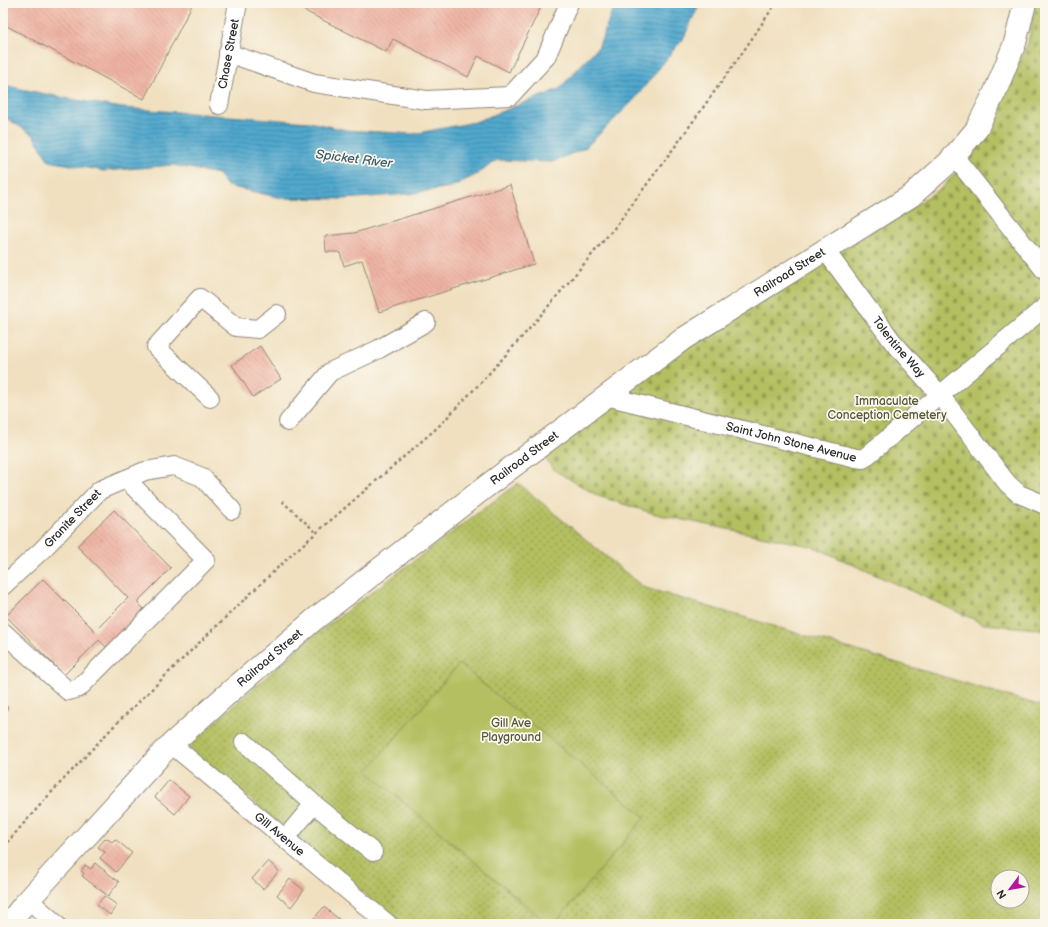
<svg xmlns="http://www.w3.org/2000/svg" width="1048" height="927" font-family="'Balsamiq Sans',sans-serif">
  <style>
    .cemetery { fill: url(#cemetery-stones); stroke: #6f7546 }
    .park { fill: url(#park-dots); stroke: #6f7546; fill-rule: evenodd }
    .pitch { fill: #b3bf61; stroke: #6f7546 }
    .water { fill: url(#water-rules); stroke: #3e6a7c }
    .building { fill: url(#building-back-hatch) }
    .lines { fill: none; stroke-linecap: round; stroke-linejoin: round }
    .minor-casing { stroke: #8e8676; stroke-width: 20 }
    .major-casing { stroke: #8e8676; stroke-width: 24 }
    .path { stroke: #8e8676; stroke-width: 2.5; stroke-dasharray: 3 3; stroke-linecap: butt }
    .minor { stroke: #fff; stroke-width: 18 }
    .major { stroke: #fff; stroke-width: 22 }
    .labels { text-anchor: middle; stroke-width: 3.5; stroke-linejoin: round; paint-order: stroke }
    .street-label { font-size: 12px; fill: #2b2b2b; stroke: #fbf7ec }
    .park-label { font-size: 12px; fill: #54573b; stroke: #fbf7ec }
    .water-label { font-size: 13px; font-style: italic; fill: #3a5d6c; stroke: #fbf7ec }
  </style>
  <defs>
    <pattern id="cemetery-stones" width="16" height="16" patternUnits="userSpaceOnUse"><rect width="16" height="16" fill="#b3bf61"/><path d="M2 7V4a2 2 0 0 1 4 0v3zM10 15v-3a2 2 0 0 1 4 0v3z" fill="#929b50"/></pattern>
    <pattern id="park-dots" width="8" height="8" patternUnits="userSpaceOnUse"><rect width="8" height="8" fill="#b3bf61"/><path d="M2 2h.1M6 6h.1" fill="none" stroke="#929b50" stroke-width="1.8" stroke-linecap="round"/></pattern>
    <pattern id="water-rules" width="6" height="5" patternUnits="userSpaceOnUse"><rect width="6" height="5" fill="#51a8ce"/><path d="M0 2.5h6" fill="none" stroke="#4389a7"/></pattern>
    <pattern id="building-back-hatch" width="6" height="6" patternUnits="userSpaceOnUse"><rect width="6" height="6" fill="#eeb2a2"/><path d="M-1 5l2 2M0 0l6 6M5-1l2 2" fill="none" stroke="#cc998c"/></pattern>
  </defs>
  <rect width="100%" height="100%" fill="#fbf7ec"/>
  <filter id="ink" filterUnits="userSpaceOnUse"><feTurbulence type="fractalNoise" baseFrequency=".025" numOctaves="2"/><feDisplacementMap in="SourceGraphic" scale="8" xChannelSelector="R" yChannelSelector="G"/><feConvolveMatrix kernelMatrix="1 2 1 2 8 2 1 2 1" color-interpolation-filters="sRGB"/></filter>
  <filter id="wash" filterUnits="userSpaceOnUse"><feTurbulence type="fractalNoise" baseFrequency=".012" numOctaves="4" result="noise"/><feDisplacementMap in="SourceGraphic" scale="16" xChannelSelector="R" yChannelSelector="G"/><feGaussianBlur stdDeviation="0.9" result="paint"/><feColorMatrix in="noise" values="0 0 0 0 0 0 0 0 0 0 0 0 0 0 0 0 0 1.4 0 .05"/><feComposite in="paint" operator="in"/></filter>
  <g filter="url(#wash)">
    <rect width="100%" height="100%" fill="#f0e0c0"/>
    <polygon class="cemetery" points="1036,3 1045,3 1045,630 984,624 814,547 655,514 598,496 554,470 543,456 697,340 942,188 984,141 1028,43"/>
    <path class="park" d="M518,483L643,587L1045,707V924H401L187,747L308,640ZM998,877H1022V901H998Z"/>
    <polygon class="pitch" points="459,664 645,817 554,924 548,924 367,771"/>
    <polygon class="water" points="615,3 700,3 684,37 633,101 585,148 552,162 497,160 476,175 451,187 408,194 344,199 282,198 227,186 218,174 173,165 104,171 49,161 33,135 3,116 3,84 12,87 65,98 122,108 309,122 346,130 413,134 475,122 559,89 599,46"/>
    <g id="blocks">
      <g class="building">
        <polygon points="3,3 193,3 144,99 3,24"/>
        <polygon points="289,3 491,3 500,7 502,3 543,3 509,72 478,56 468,77 393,39 386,52"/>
        <polygon points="510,185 534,264 379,312 362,260 344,266 340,252 326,252 325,236 354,233"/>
        <polygon points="260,346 281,379 253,397 232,365"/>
        <polygon points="114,510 171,568 137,602 147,612 109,650 99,640 64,675 6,616 43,579 95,631 128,598 77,546"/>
        <polygon points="3,704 8,707 3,717"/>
        <polygon points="169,780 189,796 175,814 155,797"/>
        <polygon points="106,838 112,842 115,839 132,853 116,872 100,858 105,852 98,847"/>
        <polygon points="268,861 279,871 263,889 252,879"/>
        <polygon points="95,863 119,882 108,896 82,876 84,873 81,871 85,865 91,869"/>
        <polygon points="290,879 304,890 291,907 277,895"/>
        <polygon points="104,896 117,905 110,915 97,905"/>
        <polygon points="324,907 340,920 336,924 309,924"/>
      </g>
    </g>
  </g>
  <g filter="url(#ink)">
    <use href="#blocks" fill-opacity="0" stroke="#8e8676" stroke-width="1"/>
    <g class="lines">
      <defs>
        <g id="minor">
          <polyline points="228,53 314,83 426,100 510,96 546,57 569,3"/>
          <path id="s1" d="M219,105L238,3"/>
          <polyline points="954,156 1045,271"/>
          <path id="s2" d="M825,250L893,342L940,395L1007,483L1019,494L1029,498L1045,505"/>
          <path id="s3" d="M606,396L856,458L863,459L940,395L1045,307"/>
          <polyline points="210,398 156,347 200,298 236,327 258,329 277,314"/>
          <polyline points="288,422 330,372 379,349 426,322"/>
          <path id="s4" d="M3,586L43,549L100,490L145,471L174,466L202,477L232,510"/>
          <polyline points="3,632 68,691 79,688 206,560 126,479"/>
          <polyline points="244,742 314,804 293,829 286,839"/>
          <path id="s5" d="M171,744L388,924"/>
          <polyline points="314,804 373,852"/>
          <polyline points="29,900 56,924"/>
        </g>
        <g id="major">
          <path id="s6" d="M9,924L21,908L167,748L224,697L315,619L488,485L683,339L911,196L948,163L976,130L995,92L1015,43L1025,3"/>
        </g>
      </defs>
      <use href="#minor" class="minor-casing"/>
      <use href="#major" class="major-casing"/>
      <g class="path">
        <polyline points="282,501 317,533"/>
        <polyline points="3,847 49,795 113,727 202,640 292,554 438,427 485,378 530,328 616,226 679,141 740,56 776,3"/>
      </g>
      <use href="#minor" class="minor"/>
      <use href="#major" class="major"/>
    </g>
  </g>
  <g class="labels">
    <g class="street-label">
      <text dy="4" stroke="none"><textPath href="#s1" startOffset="52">Chase Street</textPath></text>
      <text dy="4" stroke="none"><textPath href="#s6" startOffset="1021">Railroad Street</textPath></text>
      <text dy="4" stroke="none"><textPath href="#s2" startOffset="122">Tolentine Way</textPath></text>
      <text dy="4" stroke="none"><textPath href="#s3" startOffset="191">Saint John Stone Avenue</textPath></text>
      <text dy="4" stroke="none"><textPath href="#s6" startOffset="697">Railroad Street</textPath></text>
      <text dy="4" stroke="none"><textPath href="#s4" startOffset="97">Granite Street</textPath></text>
      <text dy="4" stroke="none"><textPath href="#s6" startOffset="373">Railroad Street</textPath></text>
      <text dy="4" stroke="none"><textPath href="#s5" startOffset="141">Gill Avenue</textPath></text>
    </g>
    <g class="park-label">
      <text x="887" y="405">Immaculate<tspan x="887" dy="14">Conception Cemetery</tspan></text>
      <text x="511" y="727">Gill Ave<tspan x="511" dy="14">Playground</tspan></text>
    </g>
    <g class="water-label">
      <text transform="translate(354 158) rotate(7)" y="5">Spicket River</text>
    </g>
  </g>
  <rect width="1048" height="927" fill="none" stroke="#fbf7ec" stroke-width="16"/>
  <g transform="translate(1010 889) rotate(238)"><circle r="19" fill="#fbf7ec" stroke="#a8a59f"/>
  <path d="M0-3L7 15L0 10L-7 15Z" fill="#b5179e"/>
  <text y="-6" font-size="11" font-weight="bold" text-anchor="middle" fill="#2b2b2b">N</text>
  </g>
</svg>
